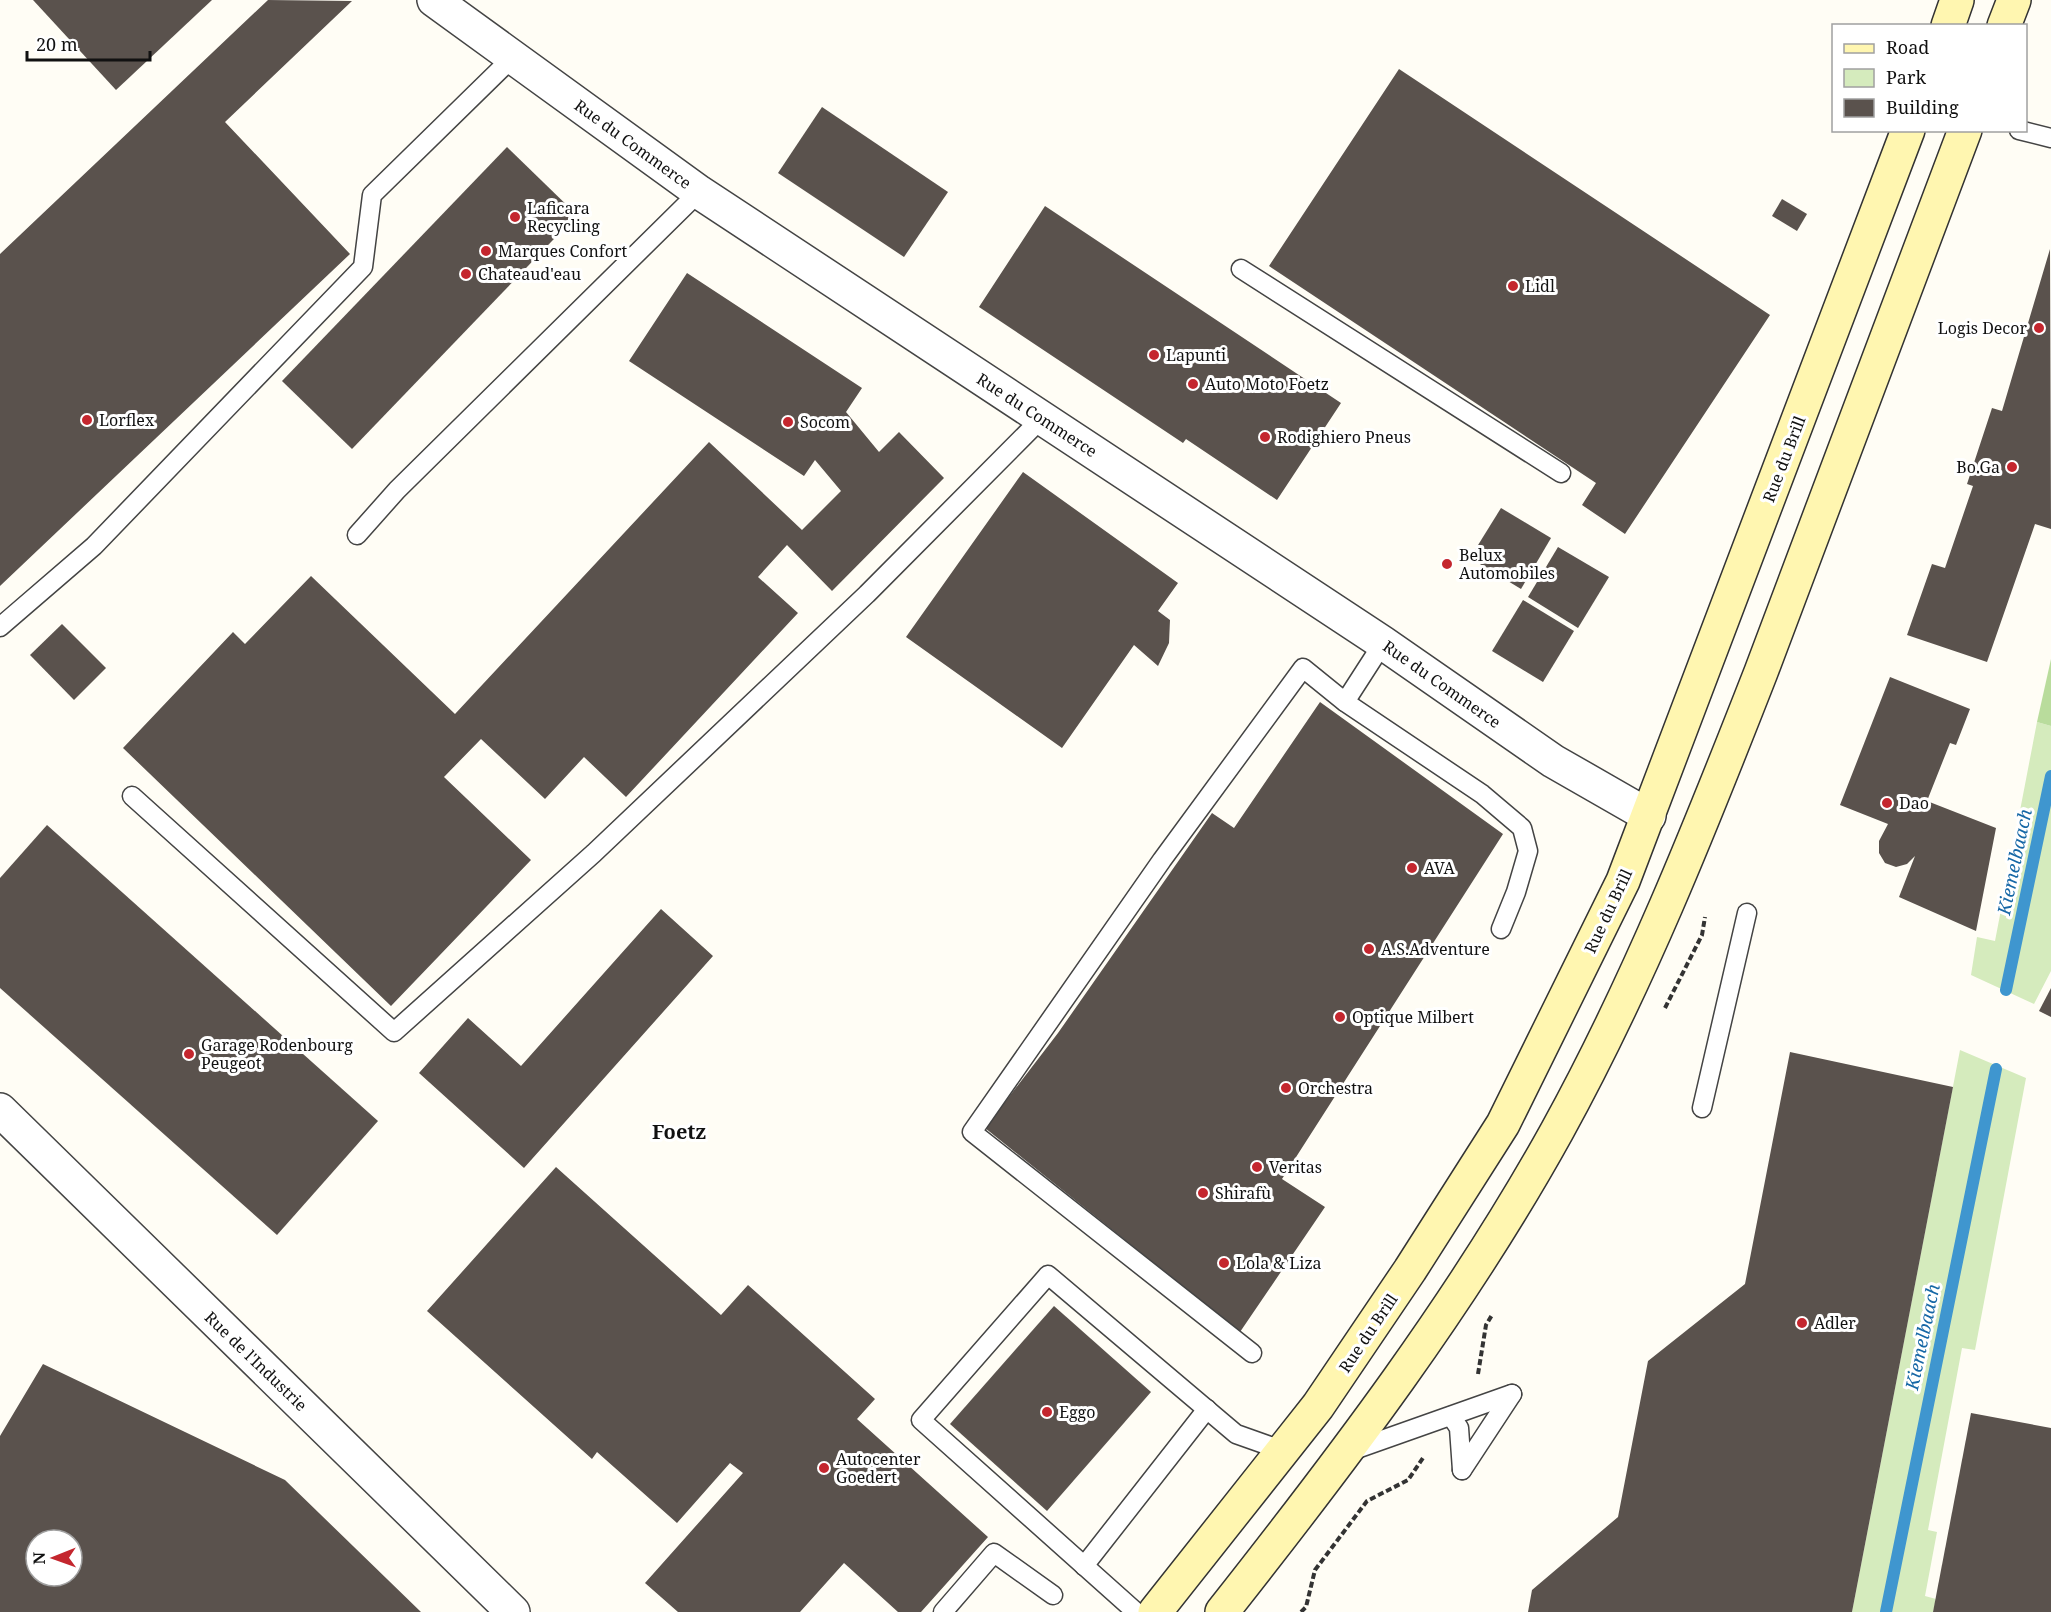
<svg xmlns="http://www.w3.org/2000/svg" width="2051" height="1612" font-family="'Noto Serif',serif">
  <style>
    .green { fill: #d5ebbd }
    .forest { fill: #b9dc9c }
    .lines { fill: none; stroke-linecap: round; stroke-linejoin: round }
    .stream { stroke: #3f96cf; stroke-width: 12 }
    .building { fill: #5a524d; fill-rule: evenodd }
    .service-casing { stroke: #444; stroke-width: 21 }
    .minor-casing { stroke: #444; stroke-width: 36 }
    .secondary-casing { stroke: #333; stroke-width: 36 }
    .path { stroke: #333; stroke-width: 4; stroke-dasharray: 6 3; stroke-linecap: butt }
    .service { stroke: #fff; stroke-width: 18 }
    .minor { stroke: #fff; stroke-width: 33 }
    .secondary { stroke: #fff6b0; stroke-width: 33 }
    .poi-dot { fill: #c4262e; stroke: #fff; stroke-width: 2 }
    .labels { text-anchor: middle; stroke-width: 6; stroke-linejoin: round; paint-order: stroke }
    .street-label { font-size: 16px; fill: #111; stroke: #fff }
    .poi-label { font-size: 16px; fill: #111; stroke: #fff; text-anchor: start }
    .water-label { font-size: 18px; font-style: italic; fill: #1768a6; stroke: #fff }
    .quarter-label { font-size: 20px; font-weight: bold; fill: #111; stroke: #fff }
  </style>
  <rect width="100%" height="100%" fill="#fffdf5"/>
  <g class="green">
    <polygon points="2037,722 2051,726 2051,971 2034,1004 1971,975 1977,937 1995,941"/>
    <polygon points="1960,1050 2026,1078 1975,1350 1962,1348 1928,1530 1937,1532 1925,1596 1936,1599 1933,1612 1852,1612"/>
  </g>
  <polygon class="forest" points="2051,659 2051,726 2037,722"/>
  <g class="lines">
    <g class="stream">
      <polyline points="2006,990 2051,776"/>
      <polyline points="1886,1612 1996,1069"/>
    </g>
  </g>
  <g class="building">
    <polygon points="33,0 212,0 116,90"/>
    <polygon points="268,0 352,1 225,122 350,254 0,586 0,254"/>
    <polygon points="1399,69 1770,315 1625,534 1582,505 1596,483 1269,266"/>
    <polygon points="822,107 948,192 904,257 778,173"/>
    <polygon points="507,147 577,215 352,449 282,381"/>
    <polygon points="1782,199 1807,214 1797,231 1772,216"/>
    <polygon points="1045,206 1341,403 1277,500 1186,439 1183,443 979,307"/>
    <polygon points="2050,249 2051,529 2035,524 1987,662 1907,635 1932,564 1945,568 1973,486 1967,484 1992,408 2002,411"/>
    <polygon points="687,273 862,388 846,412 879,452 899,432 944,478 832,591 787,545 758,577 798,613 626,797 584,757 545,799 481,739 444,777 531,860 391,1006 123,748 233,632 245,644 311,576 455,714 709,442 802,530 841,491 815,460 804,476 629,361"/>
    <polygon points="1023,472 1178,583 1158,611 1170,620 1169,643 1158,666 1134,645 1062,748 906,637"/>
    <polygon points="1501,508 1551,538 1521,589 1470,558"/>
    <polygon points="1558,547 1609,577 1578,628 1528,597"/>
    <polygon points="1523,600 1574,631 1543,682 1492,651"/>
    <polygon points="62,624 106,668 74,700 30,655"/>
    <polygon points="1890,677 1970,709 1956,745 1950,743 1927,801 1996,828 1976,931 1899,897 1915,856 1907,864 1896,867 1885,863 1879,853 1879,841 1888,824 1840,805"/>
    <polygon points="1320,702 1503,834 1282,1179 1325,1207 1240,1332 985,1128 1058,1033 1212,813 1234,828"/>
    <polygon points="47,825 378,1121 277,1235 0,988 0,878"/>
    <polygon points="661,909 713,956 524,1168 419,1073 468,1018 521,1066"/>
    <polygon points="2051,988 2051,1017 2039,1011"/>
    <polygon points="1790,1052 1953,1087 1852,1612 1528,1612 1532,1590 1618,1517 1648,1361 1745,1284"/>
    <polygon points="556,1167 721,1315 748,1285 875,1399 857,1419 988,1537 921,1612 898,1612 844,1563 800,1612 678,1612 645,1583 743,1473 730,1463 677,1523 597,1452 592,1459 427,1311"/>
    <polygon points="1054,1306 1151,1392 1047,1511 950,1424"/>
    <path d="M43,1364L285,1480L421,1612H0V1436ZM36,1540H72V1576H36Z"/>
    <polygon points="1971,1413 2051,1428 2051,1612 1933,1612"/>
  </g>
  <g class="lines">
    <defs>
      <g id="service">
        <polyline points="2019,130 2051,138"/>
        <polyline points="1241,269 1561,473"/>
        <polyline points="357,535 397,490 699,192"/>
        <polyline points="0,627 94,546 363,267 372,195 513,57"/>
        <polyline points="1345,702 1383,643"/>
        <polyline points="132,796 394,1032 594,853 867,594 1042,418"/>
        <polyline points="1702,1108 1747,913"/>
        <polyline points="1252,1353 972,1132 1162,860 1303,668 1345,702 1482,794 1522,828 1528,851 1516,892 1501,929"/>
        <polyline points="1451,1416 1459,1428 1462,1470"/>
        <polyline points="1348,1452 1512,1394"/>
        <polyline points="1462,1470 1512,1394"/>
        <polyline points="1084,1566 1207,1409"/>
        <polyline points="943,1612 994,1553 1053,1595"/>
        <polyline points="1136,1612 921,1420 1048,1275 1236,1434 1284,1451"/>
      </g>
      <g id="minor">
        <polyline points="434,0 699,192 1383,643 1553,761 1649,816"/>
        <polyline points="0,1110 513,1612"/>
      </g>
      <g id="secondary">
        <polyline points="1948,26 1957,0"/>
        <polyline points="2004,26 2014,0"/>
        <polyline points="1155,1612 1318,1406 1410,1270 1503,1124 1623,881 1908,130"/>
        <path d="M1222,1612C1342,1460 1463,1301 1557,1131C1638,984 1700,828 1761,672C1830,492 1897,311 1965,130"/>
      </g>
    </defs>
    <use href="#service" class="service-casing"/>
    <use href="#minor" class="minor-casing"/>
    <use href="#secondary" class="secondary-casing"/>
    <g class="path">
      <polyline points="1665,1008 1702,935 1705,917"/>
      <polyline points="1478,1374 1486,1325 1492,1315"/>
      <polyline points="1301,1612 1306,1607 1315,1570 1367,1501 1408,1480 1423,1458"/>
    </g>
    <use href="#service" class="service"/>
    <use href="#minor" class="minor"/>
    <use href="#secondary" class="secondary"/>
  </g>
  <g class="poi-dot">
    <circle cx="515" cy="217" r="6"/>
    <circle cx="486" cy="251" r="6"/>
    <circle cx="466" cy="274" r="6"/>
    <circle cx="1513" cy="286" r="6"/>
    <circle cx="2039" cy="328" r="6"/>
    <circle cx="1154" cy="355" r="6"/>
    <circle cx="1193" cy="384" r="6"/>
    <circle cx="87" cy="420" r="6"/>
    <circle cx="788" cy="422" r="6"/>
    <circle cx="1265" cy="437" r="6"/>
    <circle cx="2012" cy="467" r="6"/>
    <circle cx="1447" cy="564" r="6"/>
    <circle cx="1887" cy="803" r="6"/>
    <circle cx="1412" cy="868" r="6"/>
    <circle cx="1369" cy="949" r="6"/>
    <circle cx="1340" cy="1017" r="6"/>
    <circle cx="189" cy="1054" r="6"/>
    <circle cx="1286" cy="1088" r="6"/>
    <circle cx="1257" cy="1167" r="6"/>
    <circle cx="1203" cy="1193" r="6"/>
    <circle cx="1224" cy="1263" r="6"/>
    <circle cx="1802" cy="1323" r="6"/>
    <circle cx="1047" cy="1412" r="6"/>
    <circle cx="824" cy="1468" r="6"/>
  </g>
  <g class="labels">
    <g class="street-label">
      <text transform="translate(633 144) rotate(36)" y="6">Rue du Commerce</text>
      <text transform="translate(1037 415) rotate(33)" y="6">Rue du Commerce</text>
      <text transform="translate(1784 459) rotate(-69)" y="6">Rue du Brill</text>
      <text transform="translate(1442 684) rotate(35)" y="6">Rue du Commerce</text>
      <text transform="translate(1608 911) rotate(-65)" y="6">Rue du Brill</text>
      <text transform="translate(1368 1333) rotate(-56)" y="6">Rue du Brill</text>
      <text transform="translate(256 1361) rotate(44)" y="6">Rue de l'Industrie</text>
    </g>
    <g class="poi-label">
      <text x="527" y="214">Laficara<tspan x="527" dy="18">Recycling</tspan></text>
      <text x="498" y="257">Marques Confort</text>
      <text x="478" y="280">Chateaud'eau</text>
      <text x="1525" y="292">Lidl</text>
      <text x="2027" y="334" text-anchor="end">Logis Decor</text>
      <text x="1166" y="361">Lapunti</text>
      <text x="1205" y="390">Auto Moto Foetz</text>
      <text x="99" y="426">Lorflex</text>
      <text x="800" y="428">Socom</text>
      <text x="1277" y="443">Rodighiero Pneus</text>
      <text x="2000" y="473" text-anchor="end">Bo.Ga</text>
      <text x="1459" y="561">Belux<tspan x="1459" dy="18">Automobiles</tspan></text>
      <text x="1899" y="809">Dao</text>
      <text x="1424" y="874">AVA</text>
      <text x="1381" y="955">A.S.Adventure</text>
      <text x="1352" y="1023">Optique Milbert</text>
      <text x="201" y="1051">Garage Rodenbourg<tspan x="201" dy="18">Peugeot</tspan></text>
      <text x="1298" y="1094">Orchestra</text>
      <text x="1269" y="1173">Veritas</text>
      <text x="1215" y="1199">Shirafù</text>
      <text x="1236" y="1269">Lola &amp; Liza</text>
      <text x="1814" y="1329">Adler</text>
      <text x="1059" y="1418">Eggo</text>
      <text x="836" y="1465">Autocenter<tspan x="836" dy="18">Goedert</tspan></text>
    </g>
    <g class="water-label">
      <text transform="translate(2015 862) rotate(-78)" y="6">Kiemelbaach</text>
      <text transform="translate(1923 1337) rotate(-78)" y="6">Kiemelbaach</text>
    </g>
    <g class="quarter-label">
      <text x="679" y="1139">Foetz</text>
    </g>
  </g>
  <rect x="1832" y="24" width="195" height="108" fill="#ffffff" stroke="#a0a0a0" stroke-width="1.5"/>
  <rect x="1844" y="44" width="30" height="9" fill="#fff6b0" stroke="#a0a0a0" stroke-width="1.5"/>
  <text x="1886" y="54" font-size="18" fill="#111111">Road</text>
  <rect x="1844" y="69" width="30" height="18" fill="#d5ebbd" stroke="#a0a0a0" stroke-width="1.5"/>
  <text x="1886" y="84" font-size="18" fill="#111111">Park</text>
  <rect x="1844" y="99" width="30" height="18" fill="#5a524d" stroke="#a0a0a0" stroke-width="1.5"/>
  <text x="1886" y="114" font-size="18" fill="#111111">Building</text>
  <g transform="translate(54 1558) rotate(269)"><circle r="28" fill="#ffffff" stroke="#a0a0a0" stroke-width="1.5"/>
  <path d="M0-4.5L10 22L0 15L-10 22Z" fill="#c4262e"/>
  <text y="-9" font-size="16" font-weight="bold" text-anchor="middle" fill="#111111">N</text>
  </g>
  <path d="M27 51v9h123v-9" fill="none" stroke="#111111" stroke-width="3"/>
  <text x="36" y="51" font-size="18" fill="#111111" stroke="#ffffff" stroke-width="4.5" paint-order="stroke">20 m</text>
</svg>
